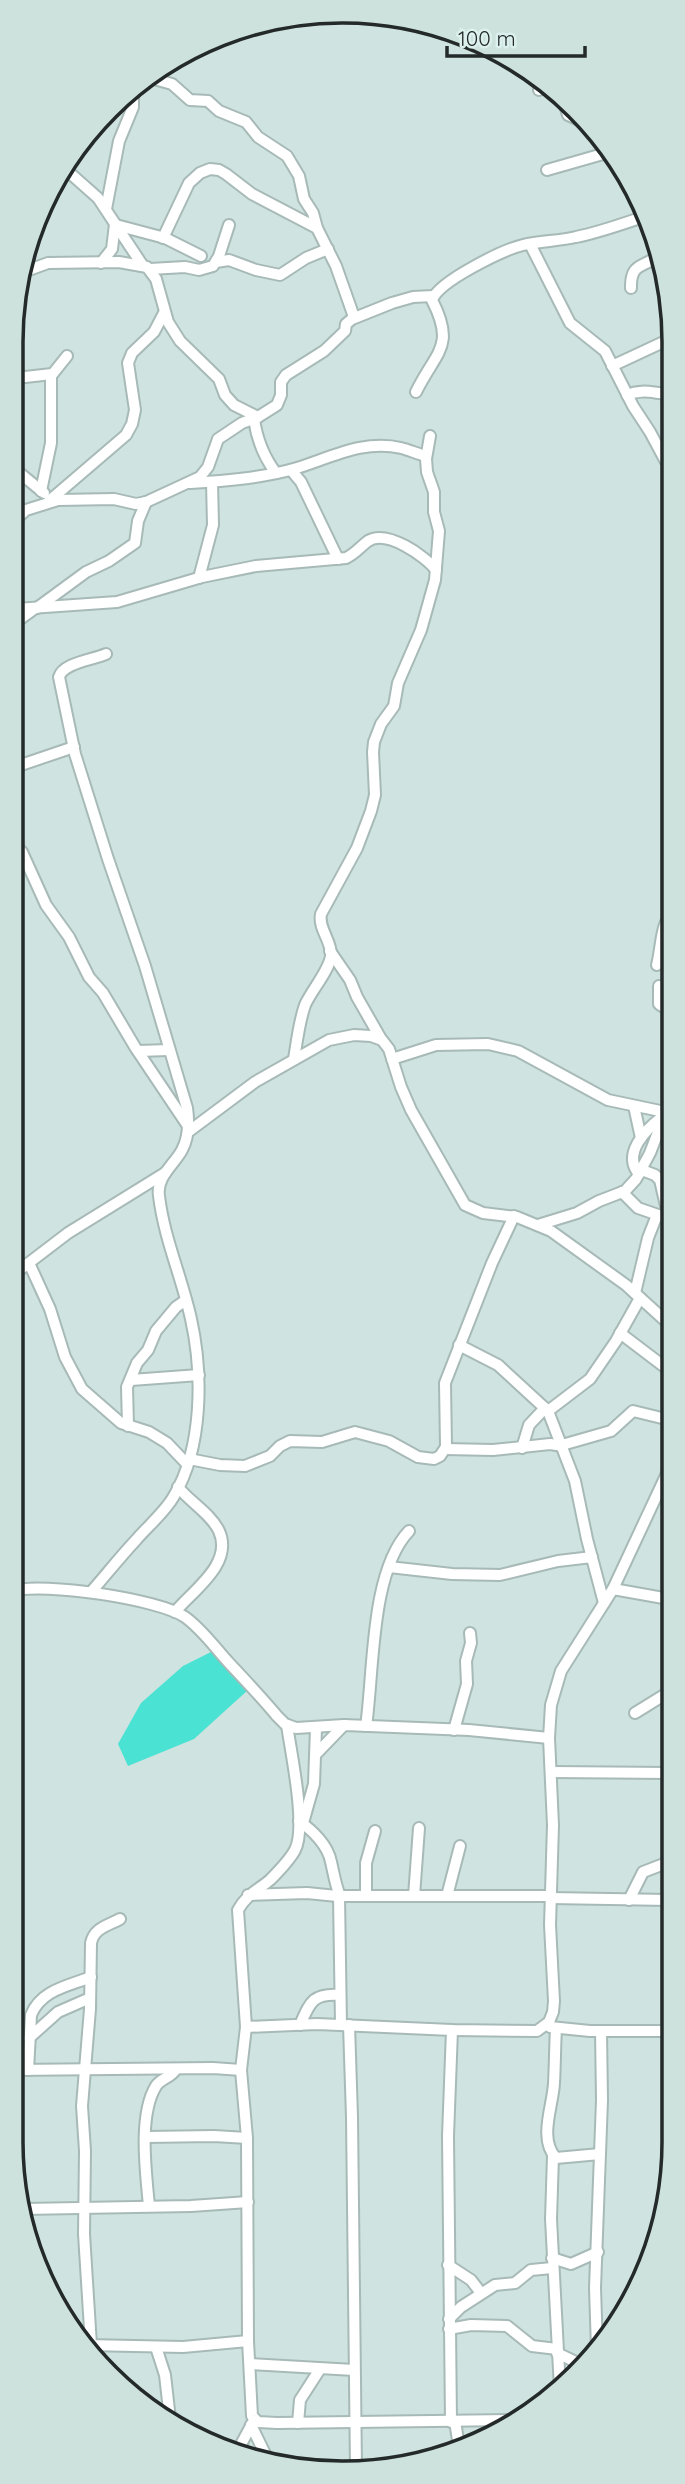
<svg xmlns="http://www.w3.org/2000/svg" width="685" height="2484" font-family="Quicksand,sans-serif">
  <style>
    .water { fill: #49e2d3 }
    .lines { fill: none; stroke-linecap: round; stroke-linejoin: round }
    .minor-casing { stroke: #a7bab7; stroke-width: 14 }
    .minor { stroke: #fff; stroke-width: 10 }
    .rim { fill: none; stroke: #232a29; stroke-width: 3.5 }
  </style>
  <rect width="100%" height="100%" fill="#cfe3e0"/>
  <polygon class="water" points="217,1649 248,1690 194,1739 128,1766 118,1744 141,1703 183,1666"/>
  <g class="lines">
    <defs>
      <g id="minor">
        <polyline points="147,77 172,84 190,100 208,101 219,111 246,122 258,137 287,156 299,176 304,199 313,213 317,228 336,266 354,317"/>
        <polyline points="539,90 547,87"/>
        <polyline points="563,99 568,115 586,123"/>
        <polyline points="63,167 98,198 143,266"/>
        <polyline points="547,170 610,152"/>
        <polyline points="106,209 119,141 133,107 133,91"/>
        <polyline points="116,225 165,238 201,256"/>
        <polyline points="163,238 189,183 200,173 210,169 219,170 226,174 252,194 317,228"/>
        <polyline points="530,244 570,323 605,351 633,406 650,432 665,460 671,467"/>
        <polyline points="216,262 229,260 256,270 280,275 306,258 328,249"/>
        <polyline points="101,263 112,249 115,224"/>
        <polyline points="150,269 185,267 199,270 213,266 219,256 229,225"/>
        <polyline points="18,274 48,263 119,262 147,267 156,279 168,322 180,341 219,379 225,395 234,405 258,417"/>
        <path d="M631,288C630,258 650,270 659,251"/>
        <polyline points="612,366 672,338"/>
        <polyline points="16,378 52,374"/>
        <path d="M416,392C436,351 456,347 432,300C439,281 503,250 523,245C540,241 559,241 576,237C601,232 625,223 649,215"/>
        <path d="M627,395C643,388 655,394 672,394"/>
        <path d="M254,419C257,440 263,456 276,473"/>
        <polyline points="16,470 44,493"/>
        <polyline points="291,470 301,482 338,559"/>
        <path d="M190,483C225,481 263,478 297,468C330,458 364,439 401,448C409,450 418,454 426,456"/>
        <polyline points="41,491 51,443 51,376 67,356"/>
        <polyline points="49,501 126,435 132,424 135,410 128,363 132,353 154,332 164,313"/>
        <polyline points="16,519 26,510 58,500 114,499 136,504 146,502 200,477 208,467 218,439 242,423 258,417 277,405 281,395 281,382 286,375 324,351 345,331 346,324 352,319 392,303 413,297 433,296"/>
        <polyline points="199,578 213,525 212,482"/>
        <polyline points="37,608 86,572 109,561 135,543 138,521 146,502"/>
        <path d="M16,609L117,602L202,577L256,566L346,558C355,554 360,547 368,541C387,529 425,556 436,570"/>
        <polyline points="16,622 34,609"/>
        <polyline points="15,767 74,747"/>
        <polyline points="15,845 22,852 46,905 69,937 89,977 103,993 135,1047 188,1126"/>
        <polyline points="330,951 350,980 357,997 381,1039"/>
        <path d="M657,965C661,951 661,923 671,915"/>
        <polyline points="659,986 659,1004 670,1011"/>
        <polyline points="138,1051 169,1050"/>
        <path d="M294,1059C297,1041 299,1022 305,1005C311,991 329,971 331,956C332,941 318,929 321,914L357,848L371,811L375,795L373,752L374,742L381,724L394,706L398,683L421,630L435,580L439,531L434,512V492L427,472L426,459L430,436"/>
        <polyline points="392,1059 436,1045 488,1044 518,1051 608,1100 665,1112"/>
        <polyline points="634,1106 641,1138"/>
        <polyline points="188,1132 255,1082 329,1040 354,1035 371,1036 382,1040 389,1049 401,1087 411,1110 465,1205 483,1213 517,1217 551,1231 626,1285 670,1325"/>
        <polyline points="642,1170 655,1175 660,1180 669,1219"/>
        <path d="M639,1174C622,1154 645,1130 662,1117"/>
        <polyline points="622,1192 638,1208 664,1217"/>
        <polyline points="538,1225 577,1213 599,1201 625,1191 636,1179 650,1153 670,1101"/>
        <polyline points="29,1263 50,1309 65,1357 82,1389 121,1423 149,1432 167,1443 187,1464"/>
        <polyline points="13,1275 68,1233 165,1173"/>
        <polyline points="635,1293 648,1238 657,1215"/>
        <polyline points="620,1333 670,1371"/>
        <polyline points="459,1345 498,1365 548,1411 575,1481 587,1539 604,1603"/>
        <polyline points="131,1380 199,1375"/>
        <polyline points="548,1411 590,1379 616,1341 640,1298"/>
        <polyline points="128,1426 127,1387 137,1363 148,1350 156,1331 176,1307 186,1300"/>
        <polyline points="562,1445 611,1431 633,1411 670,1420"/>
        <polyline points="522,1448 529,1425 545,1408"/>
        <polyline points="445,1449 493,1450 550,1444 563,1446"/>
        <polyline points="189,1459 220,1465 245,1466 270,1456 280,1446 290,1441 322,1442 355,1432 389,1441 418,1457 434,1459 440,1456 446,1447 445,1383 492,1263 514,1216"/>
        <polyline points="389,1567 452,1574 500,1575 558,1561 592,1557"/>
        <polyline points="613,1589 669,1599"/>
        <path d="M12,1591C43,1582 159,1599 185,1617C203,1630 215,1648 230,1664C246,1681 262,1698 277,1716L285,1724L296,1728L344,1725L469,1730L549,1738"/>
        <path d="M91,1592C106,1575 120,1557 136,1540C148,1526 165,1512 174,1496C203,1447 203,1373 191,1319C182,1278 164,1238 159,1196C156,1177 174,1165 182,1150C189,1137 189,1122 187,1108L145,966L108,859L75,754L59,677C63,663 92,660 106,654"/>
        <path d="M175,1612C192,1591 234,1564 219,1531C211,1514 190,1502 178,1487"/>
        <polyline points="635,1713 669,1692"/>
        <path d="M287,1725C291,1753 307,1827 295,1850C290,1859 277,1873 270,1880C258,1890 246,1895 238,1910L246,2027L241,2070L247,2138L248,2341L252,2416L258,2422L277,2423L513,2420"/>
        <path d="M366,1726C374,1672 370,1572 409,1531"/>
        <polyline points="454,1730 467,1684 466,1661 471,1643 470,1633"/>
        <polyline points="316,1754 344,1725"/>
        <polyline points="551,1772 669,1773"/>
        <path d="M299,1821C312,1830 328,1845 331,1862C334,1874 335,1884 340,1896"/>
        <polyline points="303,1823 314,1784 316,1728"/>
        <polyline points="248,1895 307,1893 337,1896 550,1896"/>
        <polyline points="339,1896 341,2025"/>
        <polyline points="366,1896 366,1863 375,1831"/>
        <polyline points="414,1896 419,1828"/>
        <polyline points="447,1896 460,1846"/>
        <polyline points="550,1898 669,1900"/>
        <polyline points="629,1900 643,1872 669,1862"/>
        <path d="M300,2025C310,2002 313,1993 340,1995"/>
        <polyline points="349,2025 352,2117 356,2469"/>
        <polyline points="246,2027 317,2024 452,2030 537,2031 549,2022 553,2012 554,2001 550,1925 553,1825 549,1738 551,1705 561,1671 613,1589 670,1467"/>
        <polyline points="550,2027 590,2031 669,2031"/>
        <path d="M556,2028C555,2046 555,2065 554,2083C553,2106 538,2139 556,2158L600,2154"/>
        <polyline points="29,2038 58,2012 90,1998"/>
        <polyline points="11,2070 213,2068 241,2070"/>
        <path d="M28,2070L31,2015C41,1990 68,1986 91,1977"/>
        <polyline points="146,2137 214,2136 247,2138"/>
        <polyline points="553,2156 551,2219 560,2389"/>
        <path d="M149,2206C146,2173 138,2115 156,2086C161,2078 171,2078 176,2069"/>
        <polyline points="24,2209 191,2206 248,2202"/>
        <polyline points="552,2258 571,2264 598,2252"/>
        <polyline points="448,2265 471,2280 481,2293"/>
        <polyline points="449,2319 461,2307 495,2285 515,2283 531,2270 552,2268"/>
        <polyline points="449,2329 471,2325 507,2326 532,2346 557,2349"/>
        <polyline points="86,2345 183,2347 248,2341"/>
        <path d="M91,2345L84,2234L85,2151L82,2106L90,2009L91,1943C94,1928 107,1926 120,1919"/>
        <polyline points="156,2347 165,2375 170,2419"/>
        <polyline points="597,2349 595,2288 602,2100 601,2031"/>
        <polyline points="557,2353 582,2365"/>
        <polyline points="250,2364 354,2370"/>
        <polyline points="455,2421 459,2447"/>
        <polyline points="451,2422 448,2136 452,2030"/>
        <polyline points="298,2423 300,2400 320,2369"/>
        <polyline points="251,2425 267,2458"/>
        <polyline points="238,2450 253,2422"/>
      </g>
    </defs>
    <use href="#minor" class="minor-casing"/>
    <use href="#minor" class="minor"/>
  </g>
  <path d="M0 0H685V2484H0ZM342 23H343A319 319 0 0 1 662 342V2142A319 319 0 0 1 343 2461H342A319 319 0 0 1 23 2142V342A319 319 0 0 1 342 23Z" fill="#cde1dd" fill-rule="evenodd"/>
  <path class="rim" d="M342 23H343A319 319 0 0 1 662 342V2142A319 319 0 0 1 343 2461H342A319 319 0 0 1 23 2142V342A319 319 0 0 1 342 23Z"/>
  <path d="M447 46v10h138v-10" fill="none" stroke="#232a29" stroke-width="3.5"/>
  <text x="458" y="46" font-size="21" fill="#232a29" stroke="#dcf1ed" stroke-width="5" paint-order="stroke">100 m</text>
</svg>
